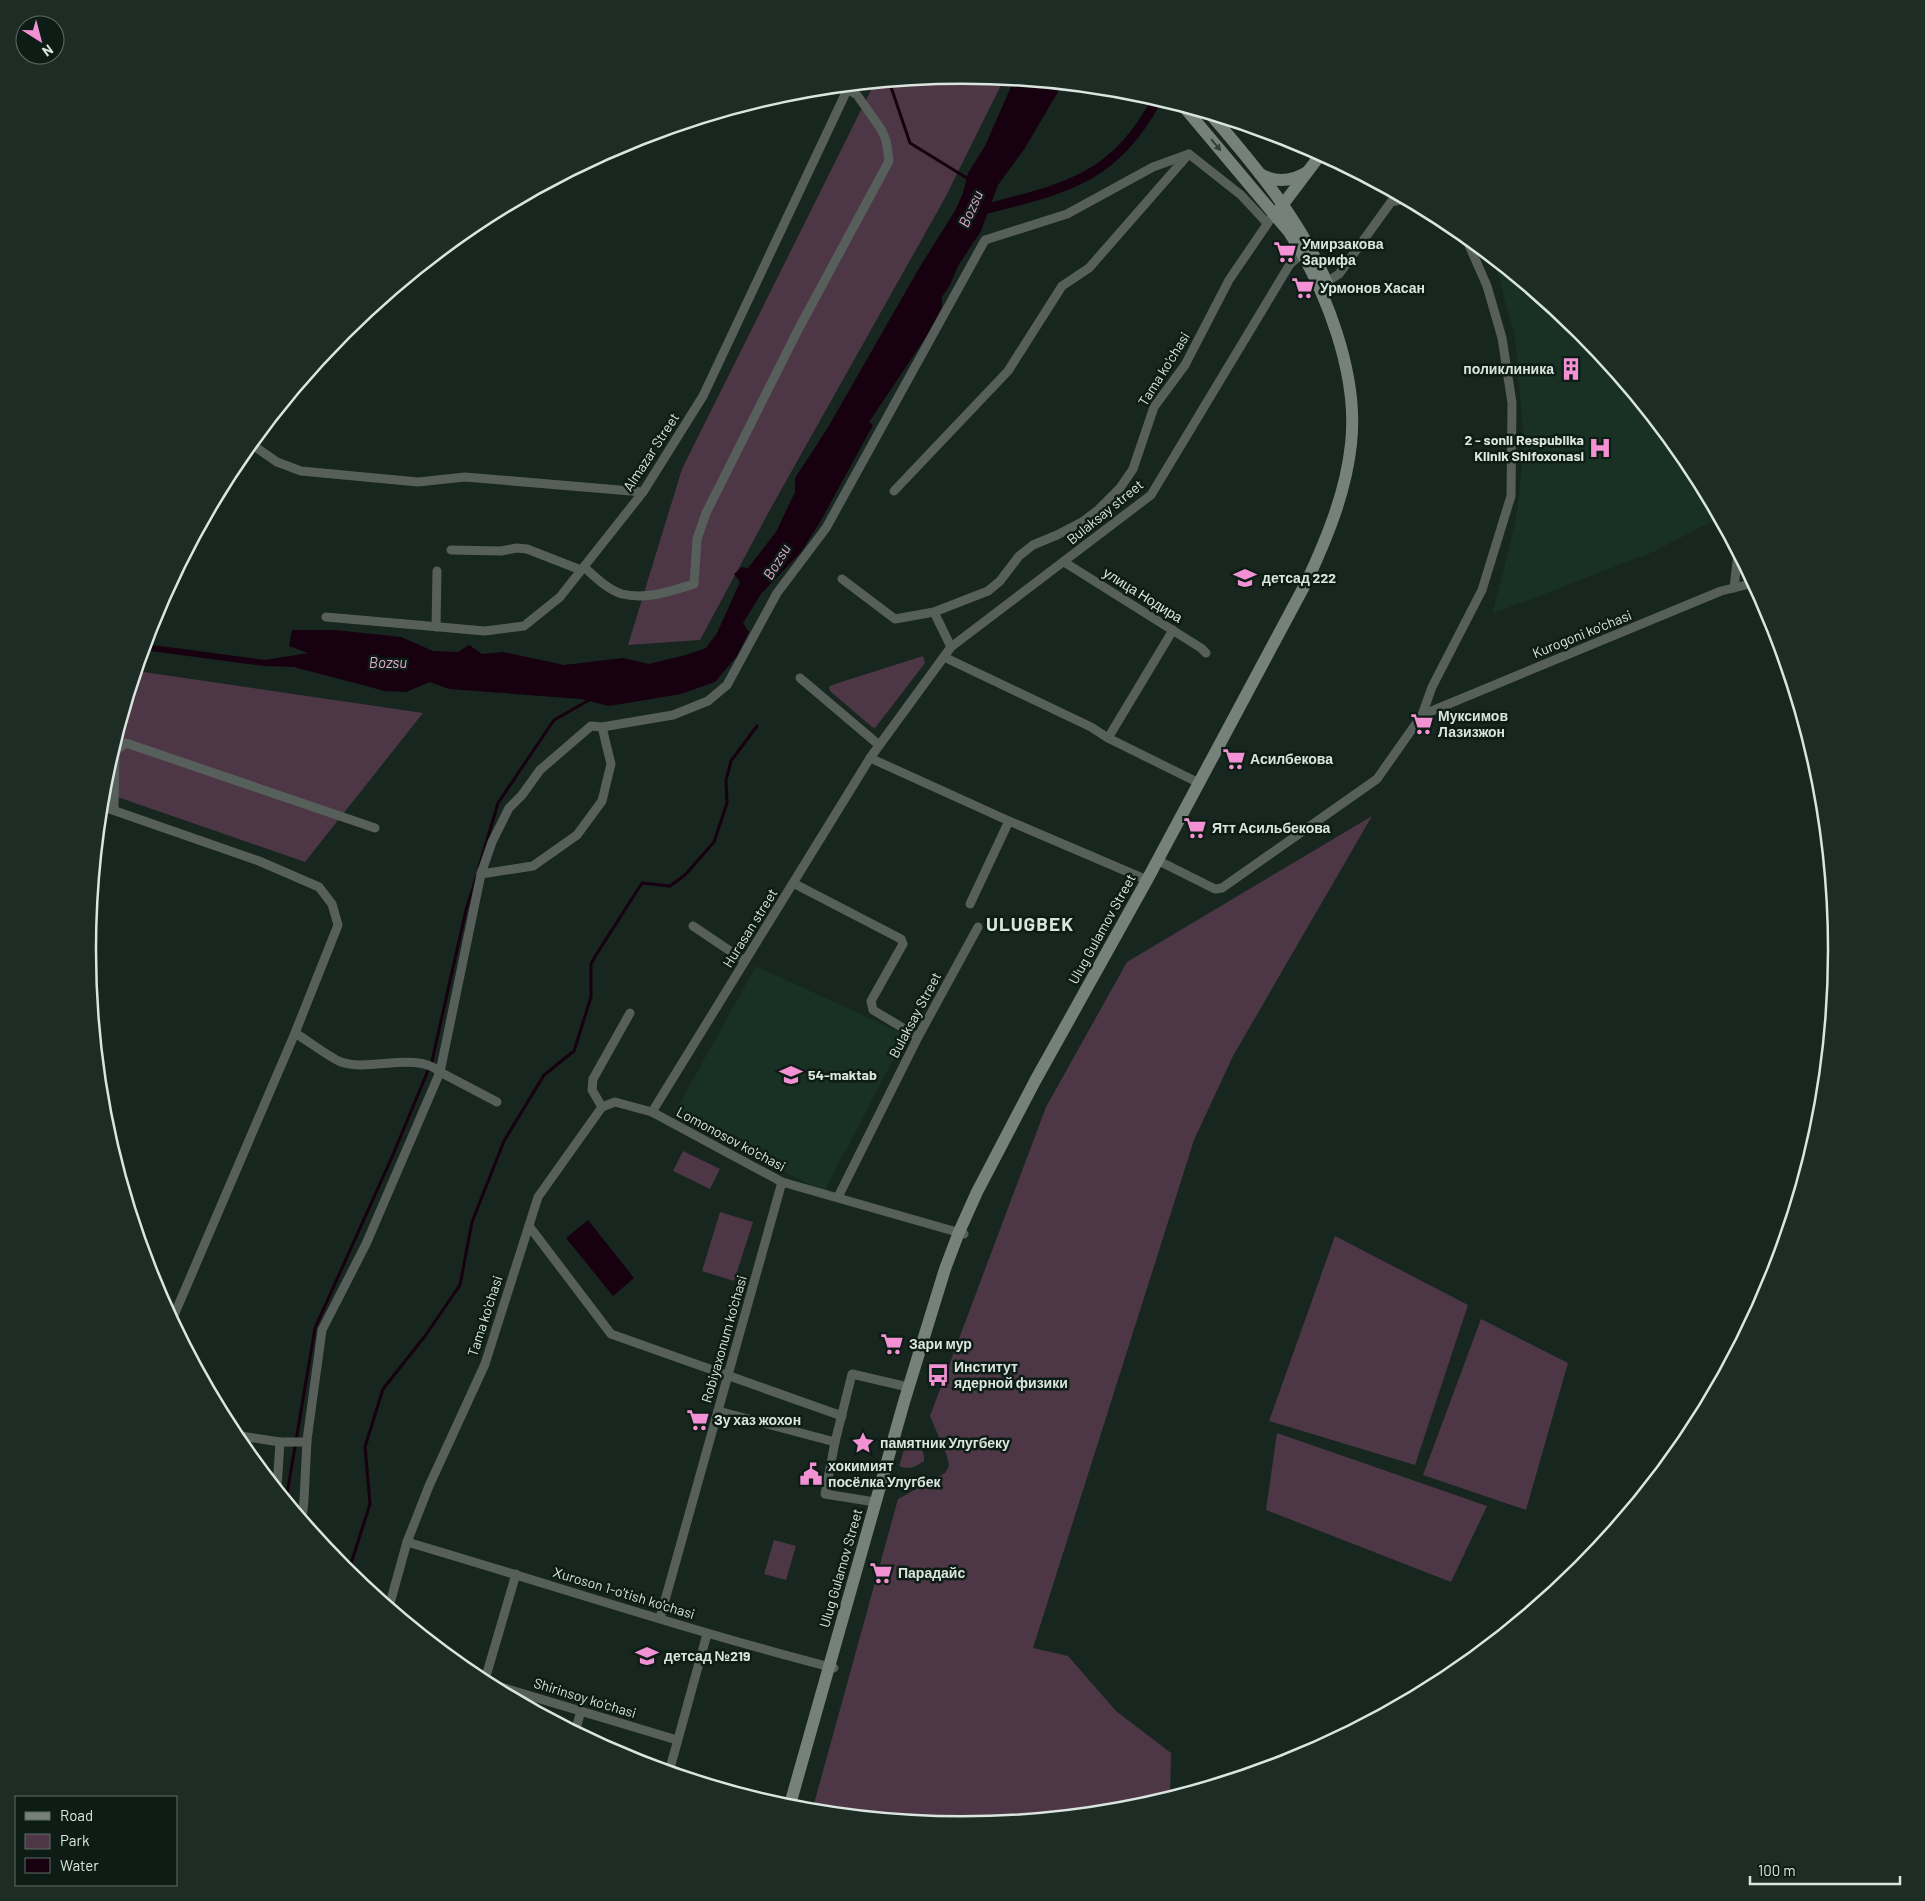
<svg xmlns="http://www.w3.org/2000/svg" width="1925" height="1901" font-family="Barlow,sans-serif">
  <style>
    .built { fill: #193025 }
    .green { fill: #4d3746 }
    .water { fill: #170010 }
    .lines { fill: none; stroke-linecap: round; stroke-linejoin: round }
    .stream { stroke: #170010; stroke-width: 3 }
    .canal { stroke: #170010; stroke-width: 10 }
    .minor { stroke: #575f5b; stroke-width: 9 }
    .secondary { stroke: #75817a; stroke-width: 12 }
    .minor-bridge { stroke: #575f5b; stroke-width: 9 }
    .oneway { fill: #314038 }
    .labels { text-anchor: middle; stroke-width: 5; stroke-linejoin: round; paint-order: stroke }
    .poi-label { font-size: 14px; font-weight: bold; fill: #dbe5df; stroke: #0d1d15; text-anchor: start }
    .street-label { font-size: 14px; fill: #dbe5df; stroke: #0d1d15 }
    .water-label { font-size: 15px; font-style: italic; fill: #eaa8d4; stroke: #0d1d15 }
    .district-label { font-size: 19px; font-weight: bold; letter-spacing: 1px; fill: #dbe5df; stroke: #0d1d15 }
    .rim { fill: none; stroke: #dbe5df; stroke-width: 2.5 }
  </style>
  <rect width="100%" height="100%" fill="#17261e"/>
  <g class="built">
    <polygon points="1491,257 1582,332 1691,464 1719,518 1653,552 1492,614 1507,556 1517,512 1522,466 1523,431 1515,337 1498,275"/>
    <polygon points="756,966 906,1035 824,1192 673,1115"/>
  </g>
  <g class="green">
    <polygon points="962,75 1004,79 945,198 772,506 700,640 628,645 682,469 874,84"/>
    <polygon points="923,656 925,663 875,728 872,727 830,691 829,687 832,685"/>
    <polygon points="137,671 423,713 305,862 103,792 104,779"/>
    <polygon points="1372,816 1233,1056 1194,1140 1033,1648 1068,1656 1116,1711 1171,1753 1170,1798 1133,1809 962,1826 812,1811 898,1499 945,1473 949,1466 947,1456 930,1416 1046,1107 1127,962"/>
    <polygon points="683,1151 720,1169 710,1189 673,1171"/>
    <polygon points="720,1212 753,1222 734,1281 702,1271"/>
    <polygon points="1335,1236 1468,1305 1415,1465 1269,1421"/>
    <polygon points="1481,1319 1568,1363 1526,1510 1423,1475"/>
    <polygon points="1277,1433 1487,1506 1451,1582 1266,1510"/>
    <path d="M908,1437C917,1442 925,1450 924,1461C915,1467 910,1470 899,1466Z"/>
    <polygon points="774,1540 796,1546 786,1580 764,1574"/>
  </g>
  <g class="water">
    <polygon points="1014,80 1062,85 1025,148 998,185 981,231 958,266 950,285 942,297 942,307 926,337 869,422 873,425 820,522 801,552 761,594 743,623 749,632 737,656 715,682 681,694 609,706 581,699 449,689 430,682 406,692 385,691 294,667 264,666 143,650 145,644 265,660 308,653 289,646 292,630 335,630 401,637 433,651 458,652 469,645 482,654 503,652 564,665 623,658 649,664 686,655 706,648 717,633 740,582 734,574 742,567 748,568 776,532 795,492 795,478 827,429 918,270 956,209 963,193 968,173 985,146"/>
    <polygon points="588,1220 634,1278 613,1296 566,1238"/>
  </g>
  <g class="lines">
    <g class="stream">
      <polyline points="892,82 891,87 910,143 970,180"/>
      <polyline points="180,567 186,564 207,519 210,511"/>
      <polyline points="479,867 498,803 554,720 591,699"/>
      <polyline points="286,1500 315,1328 392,1157 432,1061 466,910 477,875"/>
      <polyline points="348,1573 370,1504 365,1447 383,1389 425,1336 460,1285 472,1222 504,1141 544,1075 574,1051 591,997 591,964 596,955 642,883 670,886 685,875 714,842 727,803 726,780 731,761 757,726"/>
    </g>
    <path class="canal" d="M978,211C1061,189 1114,182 1157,99"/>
    <g class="minor">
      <polyline points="1189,154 1241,195 1267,223"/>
      <polyline points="1323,284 1339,274 1391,202 1405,199"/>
      <polyline points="251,444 277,462 301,471 418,482 465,477 643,492"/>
      <polyline points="894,491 1008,371 1062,286 1089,268 1187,156"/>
      <polyline points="451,550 501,551 517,548 527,549 581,570"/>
      <polyline points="1064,562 1201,648 1206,653"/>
      <path d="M584,567C594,576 608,590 622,594C646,600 671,591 694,584L697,539L706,513L799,328L889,161L886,140L881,129L857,95L847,89"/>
      <polyline points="842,579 895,619 934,612 988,591 1000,581 1019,556 1033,545 1057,535 1082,522 1098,510 1120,488 1133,469 1154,407 1185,365 1229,280 1274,214"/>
      <polyline points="1734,588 1738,553"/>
      <polyline points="934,612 951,647"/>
      <polyline points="326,617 485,631 524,626 560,597 643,492 703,396 849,86"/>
      <polyline points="436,627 437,571"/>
      <polyline points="944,657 1091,727 1108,738 1199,783"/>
      <polyline points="800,678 879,745"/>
      <polyline points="1422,715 1721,591 1754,583"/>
      <polyline points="1108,738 1173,630"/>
      <polyline points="870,758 1009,821 1147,880"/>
      <polyline points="101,806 259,861 319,887 332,904 338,925 295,1033 172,1320"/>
      <polyline points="114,810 115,754 118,749 126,743 375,828"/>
      <polyline points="1163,863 1215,889 1222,888 1377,779 1422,715 1432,687 1482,590 1511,496 1512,403 1502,338 1487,286 1465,236"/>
      <polyline points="481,874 533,866 577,835 602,801 611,764 602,727"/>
      <polyline points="793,883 901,939 903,944 871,1001 873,1010 918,1037"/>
      <polyline points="970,904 1009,821"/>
      <polyline points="693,926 745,961"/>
      <path d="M295,1033C307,1040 330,1058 341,1062C369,1072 417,1051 440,1072L497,1102"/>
      <polyline points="602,1107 615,1102 652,1112 782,1182 964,1234"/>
      <polyline points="602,1107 592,1090 593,1079 630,1013"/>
      <polyline points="652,1112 870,758 951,647 1151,495 1290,264 1306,250"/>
      <polyline points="838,1197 918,1037 978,927"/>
      <polyline points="529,1226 611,1334 842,1416"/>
      <polyline points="718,1411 835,1442"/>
      <polyline points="234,1435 280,1442 288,1442"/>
      <polyline points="277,1488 280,1442"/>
      <polyline points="875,1502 825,1494 835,1442 852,1374 908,1387"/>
      <polyline points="302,1519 304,1500 307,1440 322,1330 366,1244 440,1072 481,874 492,842 509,808 522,795 540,770 591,726 602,727 673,715 708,701 727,685 777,593 826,528 985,240 1067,214 1153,167 1189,154"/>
      <path d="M407,1542C550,1584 690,1631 834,1668"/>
      <polyline points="389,1607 407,1542 429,1486 485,1364 538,1197 602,1107"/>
      <polyline points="660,1618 782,1182"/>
      <polyline points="484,1682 677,1740"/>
      <polyline points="484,1683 516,1574"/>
      <polyline points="575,1732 581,1711"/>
      <polyline points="669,1772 707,1634"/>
    </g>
    <g class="secondary">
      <path d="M1212,116C1256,167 1300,220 1327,283"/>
      <path d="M1260,174C1276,183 1291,182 1307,172"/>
      <polyline points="1278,211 1321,154"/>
      <path d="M789,1808L904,1402L945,1269L959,1232L977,1192L1035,1081L1147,880L1307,581C1327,538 1346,492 1351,444C1359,375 1326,289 1289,232L1184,107"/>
    </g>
    <polyline class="minor-bridge" points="288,1442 307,1442"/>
  </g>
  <defs><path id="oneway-solid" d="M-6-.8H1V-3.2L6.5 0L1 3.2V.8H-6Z" transform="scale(1.25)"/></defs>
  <use class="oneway" href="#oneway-solid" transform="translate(1216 145) rotate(50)"/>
  <defs>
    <symbol id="supermarket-bare" viewBox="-9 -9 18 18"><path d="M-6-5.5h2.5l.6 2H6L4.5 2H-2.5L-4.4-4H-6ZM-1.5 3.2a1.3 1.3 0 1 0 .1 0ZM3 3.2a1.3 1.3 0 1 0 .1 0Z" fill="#f391d5" stroke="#0d1d15" stroke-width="2.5" paint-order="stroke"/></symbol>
    <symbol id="building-bare" viewBox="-9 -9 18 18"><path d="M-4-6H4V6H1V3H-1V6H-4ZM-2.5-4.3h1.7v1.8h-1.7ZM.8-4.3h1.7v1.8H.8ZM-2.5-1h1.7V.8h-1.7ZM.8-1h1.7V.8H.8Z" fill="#f391d5" stroke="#0d1d15" stroke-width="2.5" paint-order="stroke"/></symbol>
    <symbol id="hospital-bare" viewBox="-9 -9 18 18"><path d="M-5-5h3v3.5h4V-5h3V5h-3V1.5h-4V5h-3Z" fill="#f391d5" stroke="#0d1d15" stroke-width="2.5" paint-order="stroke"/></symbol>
    <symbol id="school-bare" viewBox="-9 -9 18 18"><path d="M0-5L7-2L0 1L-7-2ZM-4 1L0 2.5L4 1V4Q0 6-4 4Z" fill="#f391d5" stroke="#0d1d15" stroke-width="2.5" paint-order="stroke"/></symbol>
    <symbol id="bus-bare" viewBox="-9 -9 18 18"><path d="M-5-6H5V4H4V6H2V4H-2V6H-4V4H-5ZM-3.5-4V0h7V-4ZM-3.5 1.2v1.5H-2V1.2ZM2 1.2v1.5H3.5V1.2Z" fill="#f391d5" stroke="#0d1d15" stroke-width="2.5" paint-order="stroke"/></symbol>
    <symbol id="sight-bare" viewBox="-9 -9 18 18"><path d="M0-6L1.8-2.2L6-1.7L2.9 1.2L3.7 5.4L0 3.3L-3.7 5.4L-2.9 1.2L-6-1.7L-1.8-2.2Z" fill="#f391d5" stroke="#0d1d15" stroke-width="2.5" paint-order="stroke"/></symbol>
    <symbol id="civic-bare" viewBox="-9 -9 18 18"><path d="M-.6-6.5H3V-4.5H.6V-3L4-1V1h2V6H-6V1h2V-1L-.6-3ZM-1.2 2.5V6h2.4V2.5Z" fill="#f391d5" stroke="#0d1d15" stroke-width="2.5" paint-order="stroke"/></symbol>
  </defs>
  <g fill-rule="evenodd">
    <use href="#supermarket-bare" x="1269" y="236" width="32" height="32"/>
    <use href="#supermarket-bare" x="1287" y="272" width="32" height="32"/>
    <use href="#building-bare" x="1555" y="353" width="32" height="32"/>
    <use href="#hospital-bare" x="1584" y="432" width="32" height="32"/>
    <use href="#school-bare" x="1229" y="562" width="32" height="32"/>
    <use href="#supermarket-bare" x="1406" y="708" width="32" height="32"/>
    <use href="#supermarket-bare" x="1218" y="743" width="32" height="32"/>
    <use href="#supermarket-bare" x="1179" y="812" width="32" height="32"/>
    <use href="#school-bare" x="775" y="1059" width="32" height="32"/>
    <use href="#supermarket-bare" x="876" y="1328" width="32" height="32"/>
    <use href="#bus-bare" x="922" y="1359" width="32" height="32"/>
    <use href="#supermarket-bare" x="682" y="1404" width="32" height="32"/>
    <use href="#sight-bare" x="847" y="1427" width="32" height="32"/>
    <use href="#civic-bare" x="795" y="1458" width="32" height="32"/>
    <use href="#supermarket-bare" x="865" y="1557" width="32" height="32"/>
    <use href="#school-bare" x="631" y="1640" width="32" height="32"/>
  </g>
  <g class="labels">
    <g class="poi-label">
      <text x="1302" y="249">Умирзакова<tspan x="1302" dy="16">Зарифа</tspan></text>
      <text x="1320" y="293">Урмонов Хасан</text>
      <text x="1554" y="374" text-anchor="end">поликлиника</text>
      <text x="1584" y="445" text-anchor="end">2 - sonli Respublika<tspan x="1584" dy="16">Klinik Shifoxonasi</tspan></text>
      <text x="1262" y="583">детсад 222</text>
      <text x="1438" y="721">Муксимов<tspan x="1438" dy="16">Лазизжон</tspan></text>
      <text x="1250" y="764">Асилбекова</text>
      <text x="1212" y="833">Ятт Асильбекова</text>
      <text x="808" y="1080">54-maktab</text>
      <text x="909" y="1349">Зари мур</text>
      <text x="954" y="1372">Институт<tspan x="954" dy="16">ядерной физики</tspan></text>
      <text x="714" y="1425">Зу хаз жохон</text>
      <text x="880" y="1448">памятник Улугбеку</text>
      <text x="828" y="1471">хокимият<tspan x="828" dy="16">посёлка Улугбек</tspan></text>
      <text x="898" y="1578">Парадайс</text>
      <text x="664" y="1661">детсад №219</text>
    </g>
    <g class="street-label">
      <text transform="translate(1164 369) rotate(-58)" y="5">Tama ko'chasi</text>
      <text transform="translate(651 452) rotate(-57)" y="5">Almazar Street</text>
      <text transform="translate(1105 512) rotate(-39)" y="5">Bulaksay street</text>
      <text transform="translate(1143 595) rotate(32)" y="5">улица Нодира</text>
      <text transform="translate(1582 634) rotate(-22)" y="5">Kurogoni ko'chasi</text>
      <text transform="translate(750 928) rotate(-58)" y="5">Hurasan street</text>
      <text transform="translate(1102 929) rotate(-61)" y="5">Ulug Gulamov Street</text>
      <text transform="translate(915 1015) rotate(-62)" y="5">Bulaksay Street</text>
      <text transform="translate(731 1139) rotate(28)" y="5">Lomonosov ko'chasi</text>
      <text transform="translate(485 1316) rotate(-72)" y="5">Tama ko'chasi</text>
      <text transform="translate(724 1339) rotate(-74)" y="5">Robiyaxonum ko'chasi</text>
      <text transform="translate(841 1568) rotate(-74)" y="5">Ulug Gulamov Street</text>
      <text transform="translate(624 1593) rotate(17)" y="5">Хuroson 1-o'tish ko'chasi</text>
      <text transform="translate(585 1698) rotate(17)" y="5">Shirinsoy ko'chasi</text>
    </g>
    <g class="water-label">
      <text transform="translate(971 209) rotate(-66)" y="5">Bozsu</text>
      <text transform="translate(777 562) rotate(-59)" y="5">Bozsu</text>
      <text x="388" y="668">Bozsu</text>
    </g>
    <g class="district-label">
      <text x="1030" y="931">ULUGBEK</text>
    </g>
  </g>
  <path d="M0 0H1925V1901H0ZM96 950a866 866 0 1 1 1732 0a866 866 0 1 1-1732 0Z" fill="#1d2d25" fill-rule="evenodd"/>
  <path class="rim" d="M96 950a866 866 0 1 1 1732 0a866 866 0 1 1-1732 0Z"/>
  <rect x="15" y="1796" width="162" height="90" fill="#0d1d15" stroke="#5f6d66"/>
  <rect x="25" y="1812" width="25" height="8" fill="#75817a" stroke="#5f6d66"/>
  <text x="60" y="1821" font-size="15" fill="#dbe5df">Road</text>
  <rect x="25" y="1834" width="25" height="15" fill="#4d3746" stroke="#5f6d66"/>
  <text x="60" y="1846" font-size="15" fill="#dbe5df">Park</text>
  <rect x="25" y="1858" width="25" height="15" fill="#170010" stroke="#5f6d66"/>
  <text x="60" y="1871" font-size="15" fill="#dbe5df">Water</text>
  <g transform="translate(40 40) rotate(144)"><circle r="24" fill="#0d1d15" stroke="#5f6d66"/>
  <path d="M0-4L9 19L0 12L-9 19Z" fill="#f391d5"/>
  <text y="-8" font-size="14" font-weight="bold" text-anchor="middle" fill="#dbe5df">N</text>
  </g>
  <path d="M1750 1876v8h150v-8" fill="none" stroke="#dbe5df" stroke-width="2.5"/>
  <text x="1758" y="1876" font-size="15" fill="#dbe5df" stroke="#0d1d15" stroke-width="4" paint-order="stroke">100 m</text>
</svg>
